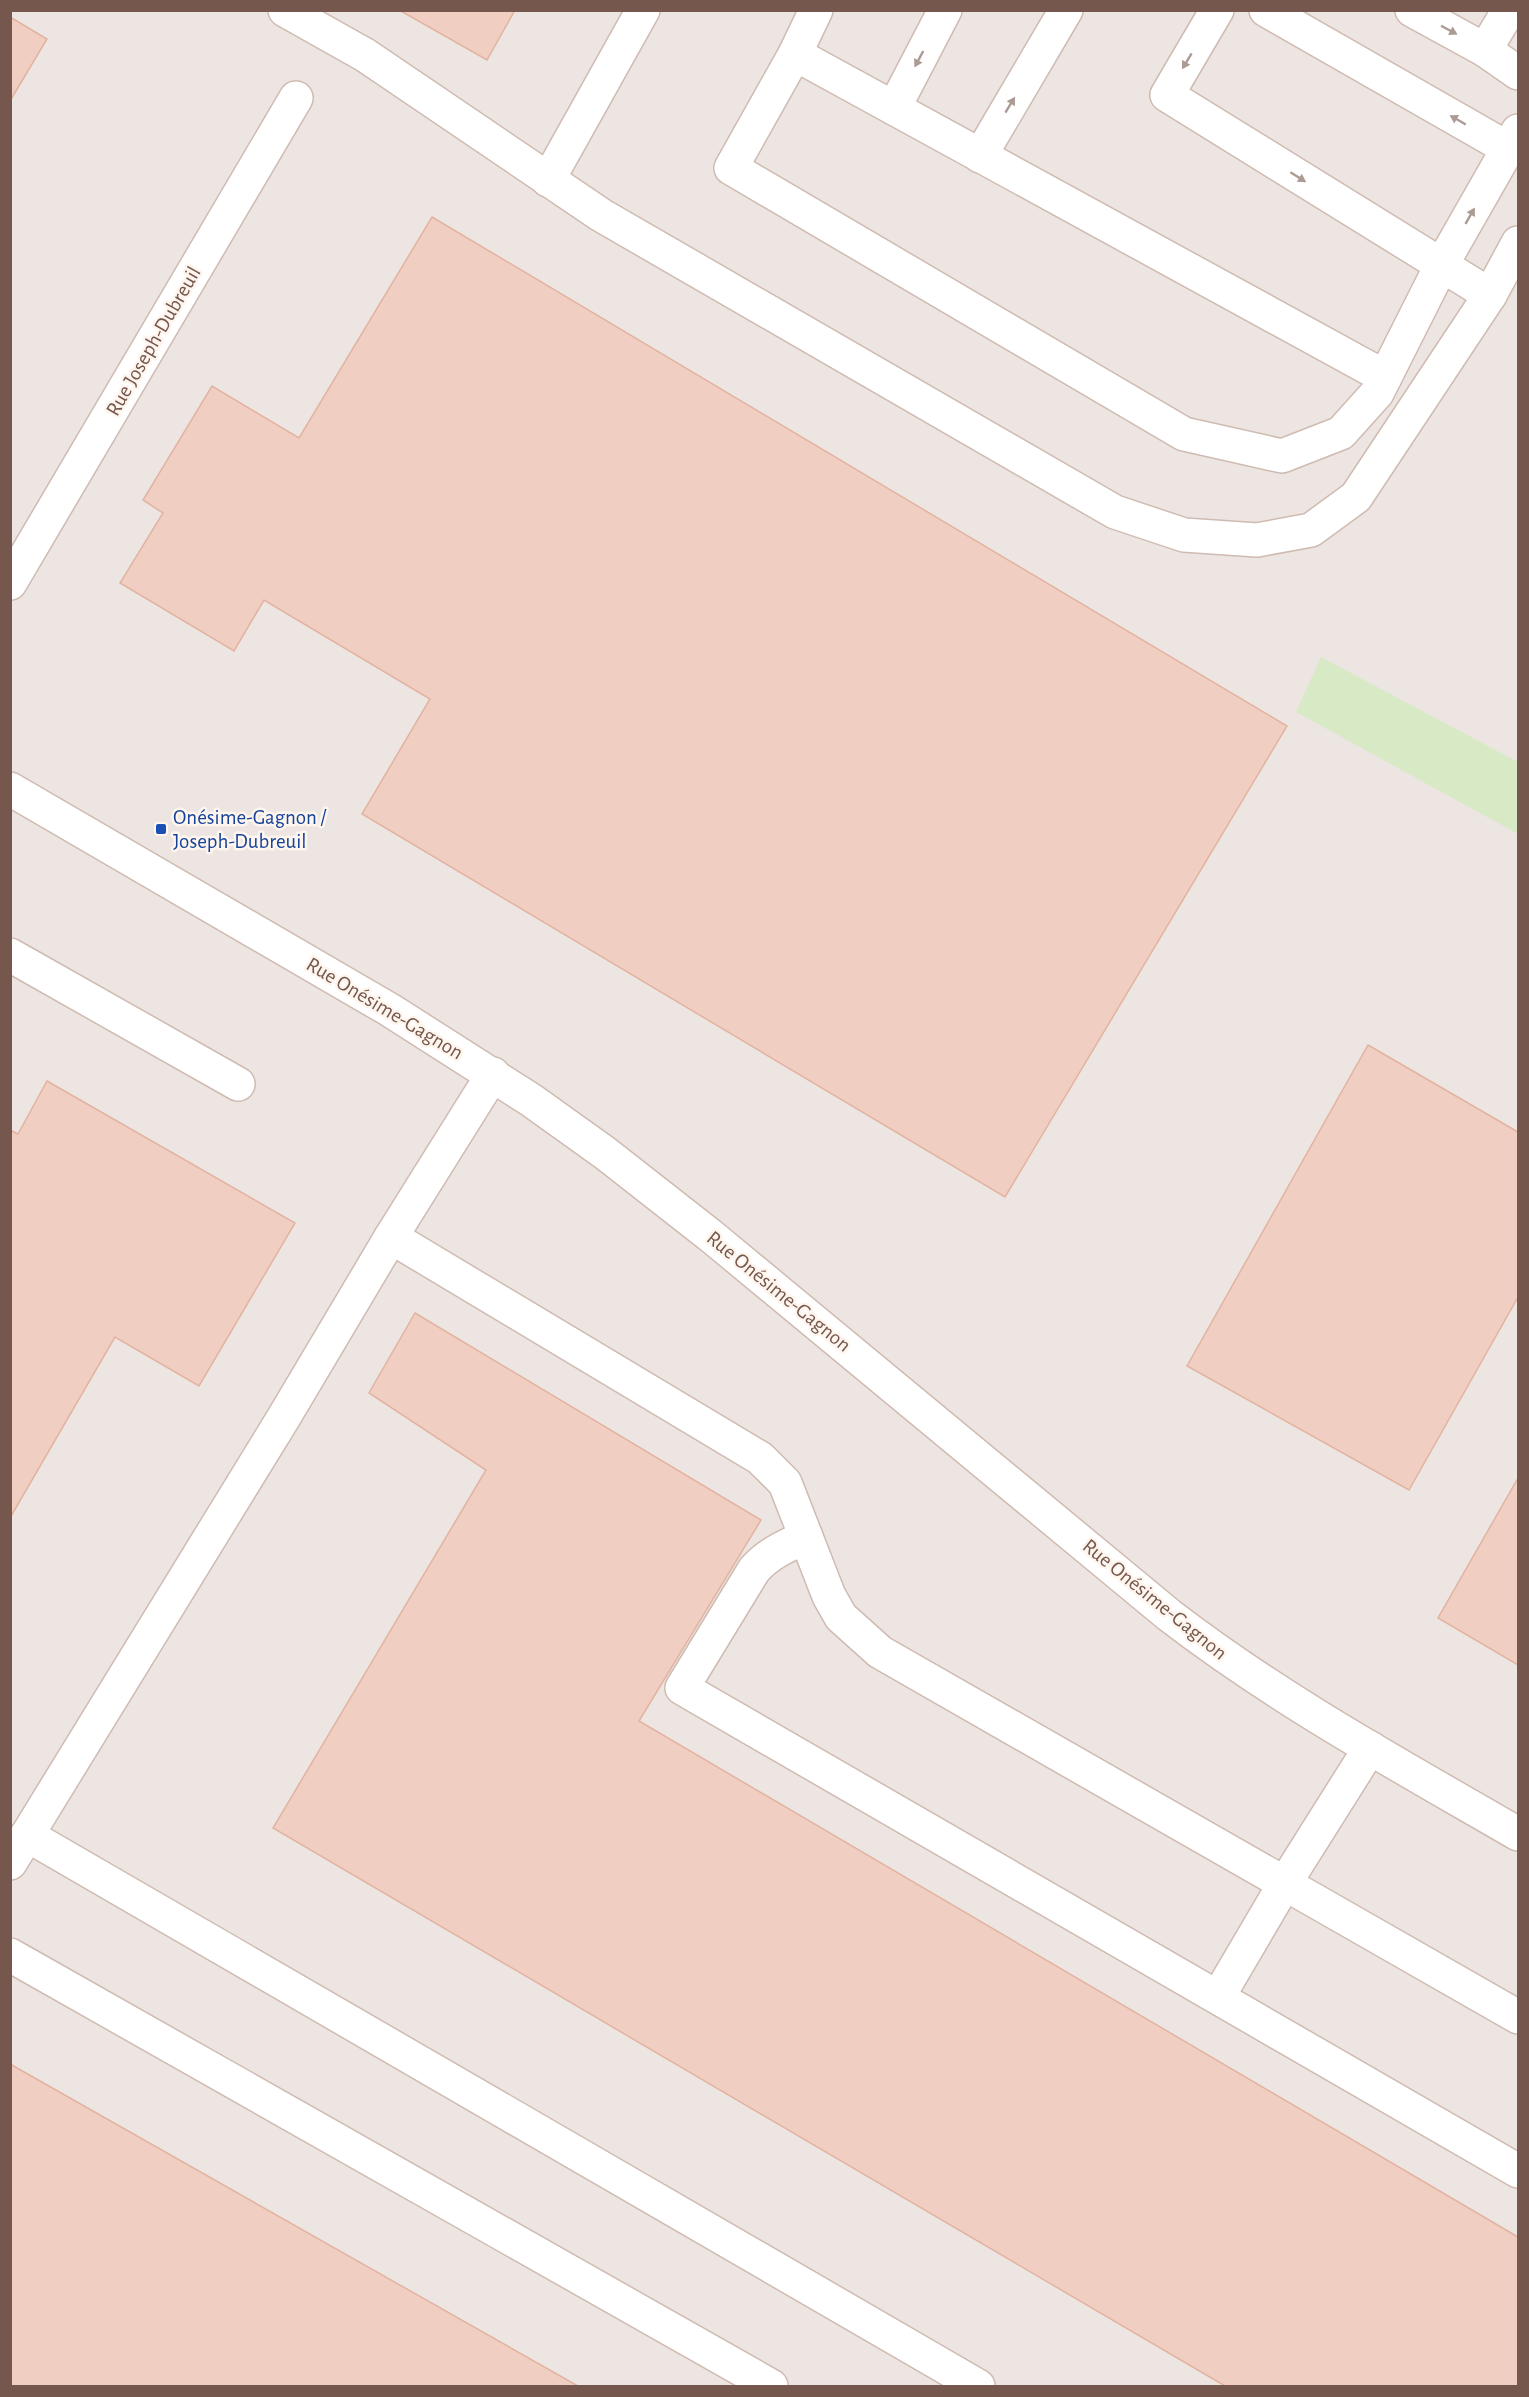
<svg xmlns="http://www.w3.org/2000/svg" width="1529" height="2397" font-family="'Alegreya Sans',sans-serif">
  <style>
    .industrial { fill: #ede5e1 }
    .green { fill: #d8e9c6 }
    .building { fill: #f0cec1; stroke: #e2b3a1; stroke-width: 1.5 }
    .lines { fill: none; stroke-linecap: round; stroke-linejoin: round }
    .minor-casing { stroke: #cfbbb1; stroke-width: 36 }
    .minor { stroke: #fff; stroke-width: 33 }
    .oneway { fill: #ac9a94 }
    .transit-dot { fill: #1a4fb4; stroke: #fef6ee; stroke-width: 2 }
    .labels { text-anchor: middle; stroke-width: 5; stroke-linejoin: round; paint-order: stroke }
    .street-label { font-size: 21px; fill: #75574d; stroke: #fef6ee }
    .transit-label { font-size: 21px; fill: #164399; stroke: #fef6ee; text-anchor: start }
  </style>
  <rect width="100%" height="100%" fill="#fcf2e8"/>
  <rect class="industrial" x="11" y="11" width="1507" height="2375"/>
  <polygon class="green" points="1321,657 1518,762 1518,834 1296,712"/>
  <g class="building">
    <polygon points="399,10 515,10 487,60"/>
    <polygon points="10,17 47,39 10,101"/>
    <polygon points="432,217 1287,726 1005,1197 362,814 430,699 264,600 234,651 120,583 163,513 143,500 212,386 299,438"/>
    <polygon points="1368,1045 1518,1132 1518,1297 1409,1490 1187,1366"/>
    <polygon points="47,1081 295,1223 199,1386 115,1337 10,1518 10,1130 18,1134"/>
    <polygon points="415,1313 761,1520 639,1721 1518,2237 1518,2386 1225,2386 273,1828 486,1470 369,1393"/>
    <polygon points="1518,1478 1518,1665 1438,1618"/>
    <polygon points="10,2064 578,2386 10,2386"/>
  </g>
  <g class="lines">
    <defs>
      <g id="minor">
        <polyline points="285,10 365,55 601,215 1115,512 1184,535 1257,540 1311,530 1356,497 1490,295"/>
        <polyline points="816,10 795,54 731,168 1184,434 1282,456 1341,433 1377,393 1441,266 1518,131"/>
        <polyline points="1217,10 1167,95 1490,295 1518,243"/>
        <polyline points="1266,10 1509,149"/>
        <polyline points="1412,10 1485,50 1518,73"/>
        <polyline points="1485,50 1509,10"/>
        <polyline points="795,54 1385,377"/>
        <polyline points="894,108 945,10"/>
        <polyline points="980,156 1066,10"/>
        <polyline points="548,180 643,10"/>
        <polyline points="10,583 296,98"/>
        <path d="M10,789L390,1010L531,1100L605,1153L711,1236L1169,1615C1278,1699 1399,1765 1518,1834"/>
        <polyline points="10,955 238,1084"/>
        <polyline points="493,1074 391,1237 760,1458 785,1483 829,1596 841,1617 880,1652 1518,2017"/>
        <path d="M806,1537C786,1546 769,1553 754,1570L682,1688L1518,2171"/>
        <polyline points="27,1835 978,2386"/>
        <polyline points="10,1863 284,1417 391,1237"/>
        <polyline points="10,1955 771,2386"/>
        <polyline points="1218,1997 1285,1883 1370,1748"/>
      </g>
    </defs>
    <use href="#minor" class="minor-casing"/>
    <use href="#minor" class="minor"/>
  </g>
  <defs><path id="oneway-solid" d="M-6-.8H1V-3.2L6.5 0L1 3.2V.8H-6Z" transform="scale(1.5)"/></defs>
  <g class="oneway">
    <use href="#oneway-solid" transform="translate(1449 30) rotate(28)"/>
    <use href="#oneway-solid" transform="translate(919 59) rotate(118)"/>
    <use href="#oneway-solid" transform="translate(1187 61) rotate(121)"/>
    <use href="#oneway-solid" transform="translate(1010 105) rotate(-59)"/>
    <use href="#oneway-solid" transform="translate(1458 120) rotate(-150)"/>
    <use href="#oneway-solid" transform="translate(1298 177) rotate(32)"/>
    <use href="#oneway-solid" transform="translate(1470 216) rotate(-60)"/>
  </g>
  <rect class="transit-dot" x="155" y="823" width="12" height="12" rx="3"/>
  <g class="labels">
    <g class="street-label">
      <text transform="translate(153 341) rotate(-60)" y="7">Rue Joseph-Dubreuil</text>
      <text transform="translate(385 1008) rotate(31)" y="7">Rue Onésime-Gagnon</text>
      <text transform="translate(779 1291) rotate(39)" y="7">Rue Onésime-Gagnon</text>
      <text transform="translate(1155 1599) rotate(39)" y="7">Rue Onésime-Gagnon</text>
    </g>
    <g class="transit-label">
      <text x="173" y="824">Onésime-Gagnon /<tspan x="173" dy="24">Joseph-Dubreuil</tspan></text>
    </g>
  </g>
  <rect width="1529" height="2397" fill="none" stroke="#75574d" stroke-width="24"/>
</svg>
